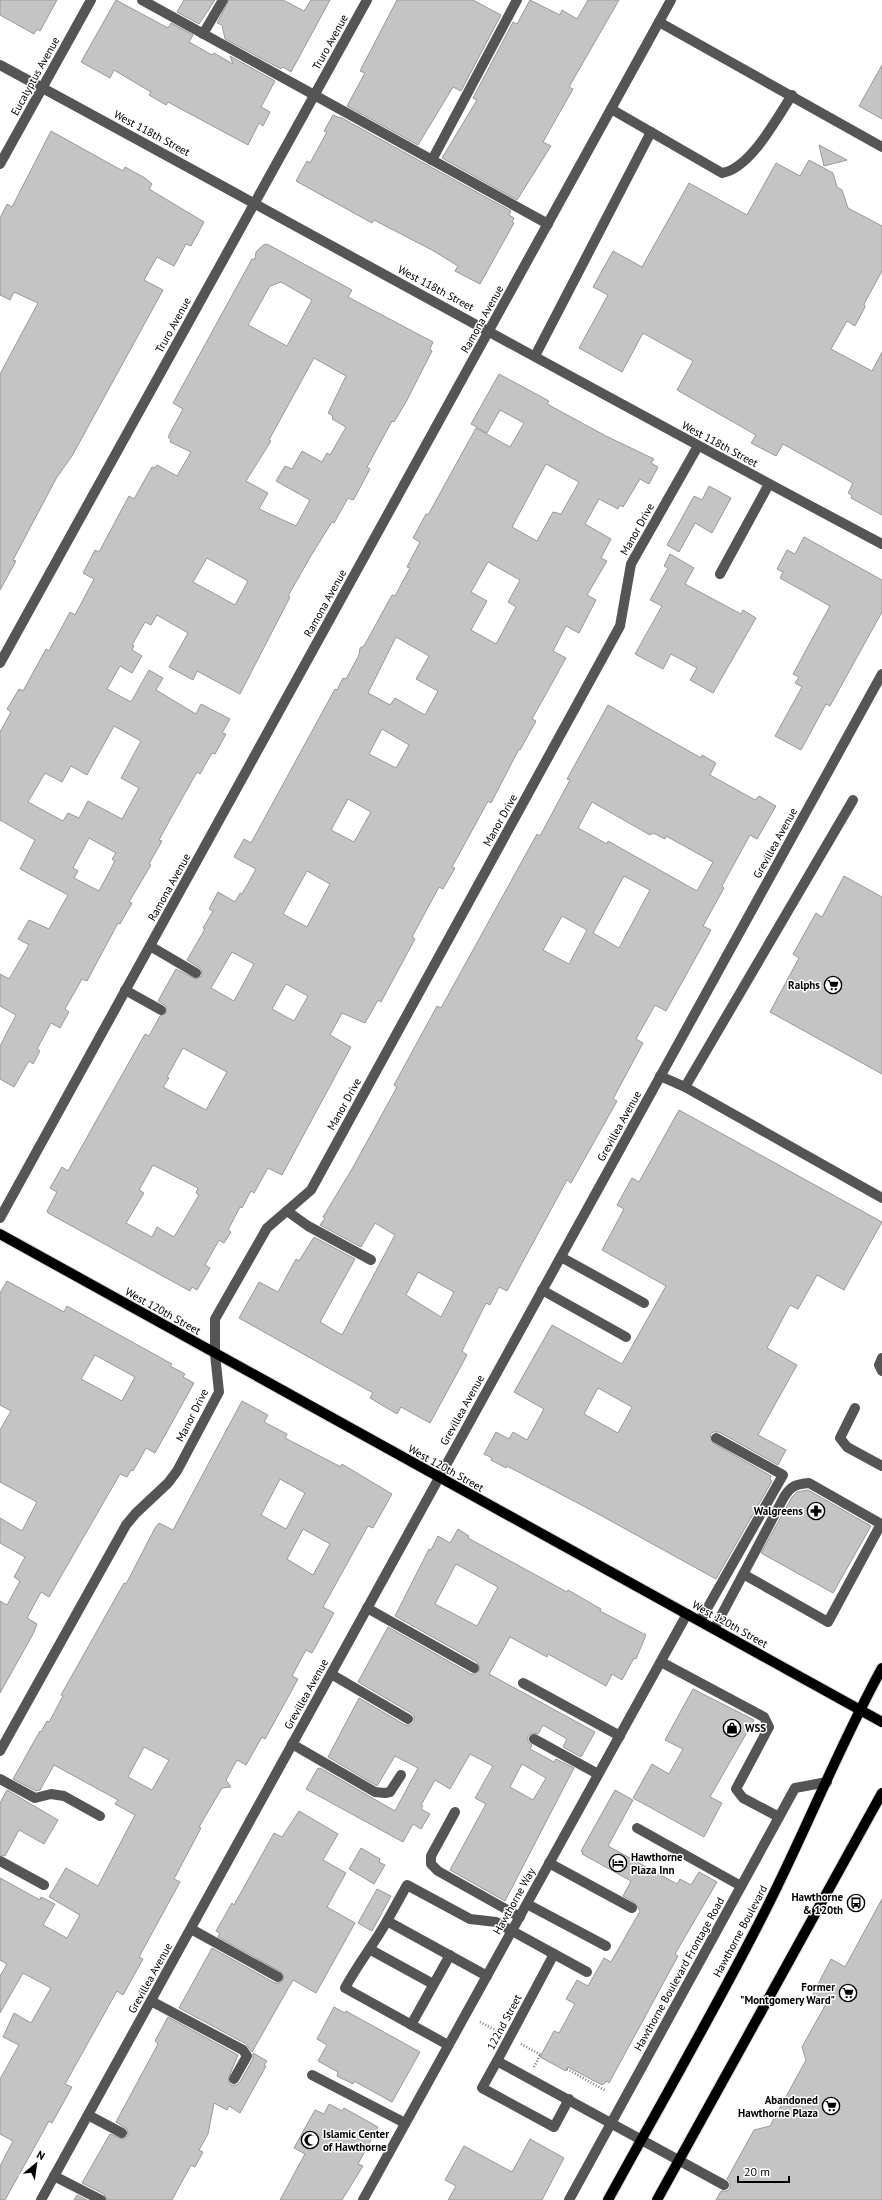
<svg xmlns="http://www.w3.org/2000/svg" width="882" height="2200" font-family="'PT Sans',sans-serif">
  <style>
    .building { fill: #c4c4c4; stroke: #999; fill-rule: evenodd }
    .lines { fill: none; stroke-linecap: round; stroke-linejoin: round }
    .major-casing { stroke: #dbdbdb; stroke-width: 12 }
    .path { stroke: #777; stroke-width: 2.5; stroke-dasharray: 1 2; stroke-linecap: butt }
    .minor { stroke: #555; stroke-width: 10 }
    .major { stroke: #000; stroke-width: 10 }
    .labels { text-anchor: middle; stroke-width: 3; stroke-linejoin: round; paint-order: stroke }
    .street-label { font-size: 11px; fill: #000; stroke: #fff }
    .poi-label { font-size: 11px; font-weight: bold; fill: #000; stroke: #fff; text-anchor: end }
  </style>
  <rect width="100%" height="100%" fill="#fff"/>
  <g class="building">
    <polygon points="0,0 57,0 40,31 37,29 34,34 0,15"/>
    <polygon points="116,0 168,28 171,23 193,35 189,42 212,55 214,53 233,64 230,56 275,81 261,107 270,112 263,126 259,123 248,145 168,102 166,105 149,95 151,92 114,70 110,78 81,62"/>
    <polygon points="184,0 215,0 199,24 177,12"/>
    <polygon points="229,0 283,0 304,11 311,0 330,0 291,72 283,67 281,69 225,39 222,25 217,23"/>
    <polygon points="397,0 473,0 501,15 461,91 453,87 418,145 347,106 365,73 360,71"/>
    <polygon points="530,0 560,15 562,10 577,19 588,0 619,0 569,87 573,89 543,142 551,146 517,200 442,158 477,100 473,98 513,22 517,24"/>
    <polygon points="882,65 882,119 859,106"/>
    <polygon points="333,115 340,118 340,117 511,211 509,215 514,218 512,222 514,223 480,284 455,271 458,266 432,250 374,220 372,223 296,181 307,161 310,163 327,132 324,131"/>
    <polygon points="51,131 123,171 125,167 145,178 152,184 149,189 204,222 191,246 186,244 174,266 157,257 144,280 163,290 72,456 57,477 13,560 16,561 0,590 0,374 38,303 14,292 10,300 0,295 0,218 7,204 12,207"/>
    <polygon points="819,145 847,160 824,166"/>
    <polygon points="809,160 833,173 837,187 842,190 848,208 882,226 882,271 864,304 865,307 855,326 847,321 831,349 872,371 882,352 882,515 851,498 852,495 848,493 853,483 783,444 776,456 751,443 756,435 677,390 693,361 643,333 622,372 579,348 608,295 593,287 613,251 642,267 689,183 747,215 776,163 800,176"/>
    <path d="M267,244L352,290L348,297L433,342L430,349L432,351L406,402L394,422L392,421L367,467L370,469L354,499L353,500L348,498L334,523L332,522L312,554L288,596L290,597L240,694L197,671L193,680L169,667L188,633L157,615L151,625L145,622L132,645L134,646L132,650L142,656L132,673L120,666L107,689L131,702L149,670L163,678L156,690L196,714L201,704L230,719L222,733L226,734L215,754L212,753L200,774L197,772L171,818L159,840L162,841L149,864L151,865L129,902L132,903L120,924L118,923L87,981L82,979L65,1009L69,1012L60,1028L51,1023L37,1049L40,1051L33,1064L29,1061L14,1087L0,1079V1046L16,1015L0,1006V974L9,979L29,945L18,939L29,920L49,929L68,895L20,869L35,840L0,820V732L11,712L7,709L19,689L23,691L46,649L49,651L70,612L75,615L94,579L83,573L95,550L99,552L129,496L134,499L152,467L155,468L157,465L177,476L191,452L170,442L171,439L168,437L183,409L173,403L252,259H255L256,252L263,245ZM281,282L312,300L287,346L248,325L270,286ZM314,358L346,376L328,413L333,416L332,419L346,427L330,455L327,453L322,462L302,451L292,469L285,466L276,481L310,500L296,526L259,509L268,493L246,481L271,441L269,440ZM207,558L248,581L235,605L193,582ZM114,726L141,741L121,778L139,788L122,819L88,801L79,818L68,813L63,821L28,802L45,773L62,782L71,766L87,775ZM89,838L116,853L112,859L115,861L99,891L74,878L78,871L73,868Z"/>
    <path d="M499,374L549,401L547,404L606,436L654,459L651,463L658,467L649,484L640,479L623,507L620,505L618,509L599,499L585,524L611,539L601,558L607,561L587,595L596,600L579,633L566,626L553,651L566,658L532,719L536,721L520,750L519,749L491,803L488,801L474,827L452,867L455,868L443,889L439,887L412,937L415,939L381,1002L378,1000L365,1023L342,1013L330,1035L351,1047L282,1175L268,1168L254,1193L251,1191L242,1208L240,1207L228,1230L231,1232L224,1243L219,1240L205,1265L210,1268L197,1290L192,1287L190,1291L48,1213L47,1211L57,1192L50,1188L62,1167L68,1171L145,1034L149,1036L160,1016L166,1013V1006L158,1001L176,969L196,979L202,976L201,969L187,960L205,929L203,928L213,911L209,909L218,892L235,902L240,893L242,894L256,869L234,857L244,839L251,843L335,689L337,690L343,678L346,679L359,655L360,648L364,646L392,595L395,596L410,568L407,567L420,542L413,538L426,514L428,515L476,428L510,447L524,423L500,410L487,433L471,424ZM546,464L579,482L561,514L553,512L537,541L512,527ZM488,562L520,580L508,602L516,607L496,644L471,630L487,601L471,592ZM396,637L429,656L416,679L438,691L425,715L395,698L390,705L368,693ZM382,729L409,745L396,768L369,754ZM348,799L371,812L354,842L331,830ZM307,871L330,884L307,927L283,914ZM232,952L254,964L234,1001L211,988ZM286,984L308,996L294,1021L272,1009ZM183,1048L227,1072L206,1110L163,1087L169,1078L167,1077ZM153,1165L198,1188L196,1193L199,1195L174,1237L157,1227L152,1237L126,1223L144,1193L139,1190Z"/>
    <polygon points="709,486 731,498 712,533 695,523 679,552 667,545 694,496 702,500"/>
    <polygon points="804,537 882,580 882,612 830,706 826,704 801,750 775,736 802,687 795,683 799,677 793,674 830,606 780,578 783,572 777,569 787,550 795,554"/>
    <polygon points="670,554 694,568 685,584 741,614 743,610 756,618 713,693 690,680 697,668 671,654 663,669 635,654 662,606 650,600 668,568 664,566"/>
    <path d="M608,705L701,758L702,755L716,763L710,775L755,800L759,796L776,806L757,839L750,835L722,886L724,888L703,926L711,930L666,1011L655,1005L636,1039L643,1043L613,1099L617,1101L571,1183L567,1180L507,1291L499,1287L490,1305L486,1303L462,1351L467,1355L430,1423L401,1407L397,1414L370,1398L373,1393L239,1318L259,1282L278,1292L296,1259L299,1261L314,1237L355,1259L320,1322L342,1335L395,1235L375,1223L361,1247L320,1225L325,1218L323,1217L352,1169L397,1087L394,1085L437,1006L441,1008L537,834L540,836L570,780L567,779ZM592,802L650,835L653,833L665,839L666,836L713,862L697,891L608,841L607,844L578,828ZM624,876L650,890L619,948L593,933ZM562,916L587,930L569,964L543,950ZM418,1272L454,1292L441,1317L406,1295Z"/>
    <polygon points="844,876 882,897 882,1074 770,1012 799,958 793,954 816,913 822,917"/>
    <path d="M679,1110L882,1222L844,1290L817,1275L798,1309L790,1305L767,1348L797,1365L758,1435L786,1450L778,1465L719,1432H713L710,1435L713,1443L771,1476L770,1479L772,1481L716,1579L591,1510L507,1466L506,1468L491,1460L492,1458L484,1454L496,1432L509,1439L513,1432L527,1440L544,1409L514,1392L552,1325L622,1364L666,1286L602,1250L624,1209L617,1205L632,1178L639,1182ZM598,1388L632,1407L618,1433L584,1414Z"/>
    <path d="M7,1281L64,1312L67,1306L172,1364L170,1366L185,1374L183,1377L194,1383L155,1453L146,1448L133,1471L131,1470L127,1477L120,1474L49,1597L41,1592L27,1618L37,1624L33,1634L0,1693V1601L7,1605L20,1581L14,1577L25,1557L0,1543V1518L22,1531L37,1502L0,1482V1430L11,1411L0,1405V1293ZM95,1355L135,1377L122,1401L81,1379Z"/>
    <path d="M242,1401L268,1415L264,1422L287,1434L285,1438L341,1467L342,1464L392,1494L373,1528L368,1526L323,1607L334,1613L312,1653L306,1650L292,1676L298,1679L265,1739L262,1737L246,1765L237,1760L226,1780L231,1787L222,1788L199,1827L201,1828L174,1879L180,1882L139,1957L143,1959L123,1995L117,1991L65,2084L72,2087L52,2123L49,2121L5,2200H0V2166L13,2141L0,2134V2079L19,2045L3,2037L14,2013L31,2023L51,1988L23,1973L0,2013V1976L7,1964L0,1960V1878L40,1900L41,1897L55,1904L43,1925L67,1938L80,1915L49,1897L66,1868L98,1886L135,1815L115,1804L118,1800L54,1765L40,1790L36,1791L13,1779L40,1731L41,1732L47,1721L49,1722L63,1696L61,1695L124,1583L126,1584L155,1528L159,1523L173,1530ZM280,1479L305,1493L286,1529L261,1515ZM303,1529L330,1544L313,1575L287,1559ZM144,1747L169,1760L152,1790L128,1777Z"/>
    <polygon points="808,1490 871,1526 833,1593 761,1553 792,1497 797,1492"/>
    <path d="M458,1529L469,1536L468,1538L567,1592L568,1590L601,1609L600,1611L646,1635L636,1659L634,1658L622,1680L612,1674L606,1686L548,1654L547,1657L510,1637L489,1674L595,1732L581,1757L563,1747L567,1739L543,1725L538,1734L533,1733L528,1736V1742L532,1745L530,1749L554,1762L556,1759L574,1768L505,1901L450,1870L486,1804L475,1798L493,1766L470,1754L450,1789L435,1780L421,1805L423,1806L421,1809L430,1814L421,1829L413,1824L403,1842L306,1789L318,1768L322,1769L395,1811L418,1768L395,1756L377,1786L328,1757L359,1698L405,1725H411L414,1722V1716L411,1713L358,1682L388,1627L471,1674H474L479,1671L480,1668L477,1662L395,1616L429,1549L431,1550L438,1536L450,1543ZM456,1564L498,1587L477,1626L435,1604ZM522,1764L546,1778L533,1800L510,1787Z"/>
    <polygon points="693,1689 754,1720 710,1797 722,1803 704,1837 633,1798 652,1764 669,1774 683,1749 665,1740"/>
    <polygon points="7,1790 58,1820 44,1844 19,1830 5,1856 0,1855 0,1803"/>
    <polygon points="615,1790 633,1800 608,1846 677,1884 680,1879 691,1885 699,1872 717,1882 675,1954 678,1956 609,2083 607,2081 602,2085 568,2067 566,2071 540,2057 554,2031 559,2033 575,2004 566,1999 577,1980 588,1986 604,1958 611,1962 640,1911 635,1903 623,1896 631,1881 582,1854 583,1852 581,1851"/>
    <polygon points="299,1811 338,1834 323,1860 346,1873 327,1907 355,1923 316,1993 293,1980 252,2052 246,2044 179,2008 212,1948 275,1983 279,1983 283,1980 284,1976 281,1972 218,1937 220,1933 216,1931 232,1903 234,1905 274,1833 282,1837"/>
    <polygon points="361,1848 380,1859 379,1862 385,1865 374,1884 349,1869"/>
    <polygon points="377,1889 391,1896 372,1931 358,1923"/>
    <polygon points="882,1899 882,2200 716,2200 721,2191 727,2191 730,2188 730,2182 727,2179 754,2130 770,2126 806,2060 802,2047 827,2002 813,1994 831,1959 845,1967"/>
    <polygon points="334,2007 345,2013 346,2011 420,2052 392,2102 354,2081 353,2084 337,2076 338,2072 318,2061 327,2045 317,2039"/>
    <polygon points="168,2017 238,2055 228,2079 231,2085 237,2085 240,2082 253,2059 253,2053 267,2061 264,2065 266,2066 240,2113 229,2106 227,2110 214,2103 208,2134 199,2150 203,2152 195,2167 191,2165 172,2200 107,2200 104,2194 82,2183 110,2134 122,2139 128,2136 127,2129 116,2122 158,2044 155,2041"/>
    <polygon points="329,2104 342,2111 344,2108 378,2127 358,2164 363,2166 342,2200 280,2200 305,2154 294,2148 315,2110 324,2114"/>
    <polygon points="530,2139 564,2158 542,2200 448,2200 456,2186 445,2180 464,2146 512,2172"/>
    <polygon points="77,2195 87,2200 74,2200"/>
  </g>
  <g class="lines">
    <defs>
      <g id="major">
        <polyline points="0,1234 882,1722"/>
        <path d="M608,2200C659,2107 712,2015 760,1921C803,1838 837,1750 882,1668"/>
        <polyline points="657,2200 882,1793"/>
      </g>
    </defs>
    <use href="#major" class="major-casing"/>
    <g class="path">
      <polyline points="480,2022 499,2032"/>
      <polyline points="521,2044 541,2055"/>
      <polyline points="534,2067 540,2055"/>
      <polyline points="567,2069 606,2091"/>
    </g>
    <g class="minor">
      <polyline points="142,0 548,224"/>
      <polyline points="659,22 882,147"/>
      <polyline points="203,34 223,0"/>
      <path d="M0,65C294,224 586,387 882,544"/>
      <polyline points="611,109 651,132"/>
      <polyline points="432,160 517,0"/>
      <polyline points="0,164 91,0"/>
      <path d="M535,356L651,132L722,173C750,169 777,118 792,95"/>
      <polyline points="720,574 769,484"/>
      <polyline points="0,663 367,0"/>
      <polyline points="150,946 196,973"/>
      <polyline points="125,990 161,1010"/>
      <polyline points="660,1076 685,1087 882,1198"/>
      <polyline points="685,1087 853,800"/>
      <polyline points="287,1211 308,1226 371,1260"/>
      <polyline points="0,1218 671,0"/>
      <polyline points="561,1257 644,1303"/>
      <polyline points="542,1290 626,1337"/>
      <polyline points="882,1358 879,1365 882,1371"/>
      <polyline points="855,1408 840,1438 847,1447 882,1466"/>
      <polyline points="367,1608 474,1668"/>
      <polyline points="700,1621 783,1475 716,1438"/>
      <path d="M714,1629L784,1497C791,1486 796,1484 809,1483L881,1524L828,1622L743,1574"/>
      <polyline points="661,1662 764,1717 769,1727 736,1789 743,1798 779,1817"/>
      <polyline points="331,1674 408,1719"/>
      <polyline points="523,1683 620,1736"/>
      <polyline points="534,1739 598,1774"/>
      <polyline points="292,1744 375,1792 385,1793 390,1792 401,1775"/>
      <polyline points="0,1751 126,1525 136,1513 168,1483 177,1471 219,1392 215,1354 215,1319 267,1228 311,1190 620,626 631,564 698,446"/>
      <polyline points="0,1779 35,1798 51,1794 64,1796 100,1816"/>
      <polyline points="455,1812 431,1856 431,1864 438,1871 520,1917"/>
      <polyline points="637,1828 741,1886"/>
      <polyline points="0,1861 44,1885"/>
      <polyline points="549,1863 632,1908"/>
      <polyline points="527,1904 606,1946"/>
      <polyline points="387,1921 407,1885 470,1919 496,1922 554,1954 497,2061 724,2185"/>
      <polyline points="191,1929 278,1977"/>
      <polyline points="371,1950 433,1984"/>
      <polyline points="554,1954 587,1972"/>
      <polyline points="151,2001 243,2050 247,2056 234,2079"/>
      <polyline points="411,2025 450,1955"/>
      <path d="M448,2045L345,1988C358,1964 374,1944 387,1921L487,1976"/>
      <polyline points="497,2061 482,2088 554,2127 569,2099"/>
      <polyline points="312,2075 405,2123"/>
      <polyline points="88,2115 122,2133"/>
      <polyline points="54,2176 101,2200"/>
      <polyline points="41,2200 882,674"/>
      <polyline points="363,2200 687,1614"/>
      <polyline points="569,2200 795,1788 827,1782"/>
    </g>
    <use href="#major" class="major"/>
  </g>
  <defs>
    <symbol id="supermarket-ring" viewBox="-11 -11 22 22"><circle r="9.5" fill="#fff" stroke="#000" stroke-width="1.5"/><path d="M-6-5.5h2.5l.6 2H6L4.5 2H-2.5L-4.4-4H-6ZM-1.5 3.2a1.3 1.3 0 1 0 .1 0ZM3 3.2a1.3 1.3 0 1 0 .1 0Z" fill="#000"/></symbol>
    <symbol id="pharmacy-ring" viewBox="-11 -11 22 22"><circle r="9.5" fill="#fff" stroke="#000" stroke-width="1.5"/><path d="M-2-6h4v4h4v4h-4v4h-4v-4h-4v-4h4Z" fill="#000"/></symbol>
    <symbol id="shop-ring" viewBox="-11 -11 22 22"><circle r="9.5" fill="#fff" stroke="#000" stroke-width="1.5"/><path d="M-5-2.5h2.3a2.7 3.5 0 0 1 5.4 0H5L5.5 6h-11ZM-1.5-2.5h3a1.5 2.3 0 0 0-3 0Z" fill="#000"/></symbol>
    <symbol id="hotel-ring" viewBox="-11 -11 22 22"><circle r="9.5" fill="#fff" stroke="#000" stroke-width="1.5"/><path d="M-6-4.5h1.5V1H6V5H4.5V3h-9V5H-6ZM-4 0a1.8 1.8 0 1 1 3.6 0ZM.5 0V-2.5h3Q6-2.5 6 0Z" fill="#000"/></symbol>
    <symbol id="bus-ring" viewBox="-11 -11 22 22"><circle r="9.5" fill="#fff" stroke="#000" stroke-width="1.5"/><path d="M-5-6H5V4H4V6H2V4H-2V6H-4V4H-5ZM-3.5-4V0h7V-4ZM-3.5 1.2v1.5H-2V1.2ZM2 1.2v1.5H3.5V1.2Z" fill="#000"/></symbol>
    <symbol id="mosque-ring" viewBox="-11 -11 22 22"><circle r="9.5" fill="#fff" stroke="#000" stroke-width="1.5"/><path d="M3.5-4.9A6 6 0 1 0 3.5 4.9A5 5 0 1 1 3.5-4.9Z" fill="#000"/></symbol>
  </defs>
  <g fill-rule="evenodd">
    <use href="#supermarket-ring" x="823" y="975" width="20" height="20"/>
    <use href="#pharmacy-ring" x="806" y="1501" width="20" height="20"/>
    <use href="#shop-ring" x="722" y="1718" width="20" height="20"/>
    <use href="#hotel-ring" x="608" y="1853" width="20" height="20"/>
    <use href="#bus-ring" x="846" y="1893" width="20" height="20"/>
    <use href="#supermarket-ring" x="838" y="1983" width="20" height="20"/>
    <use href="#supermarket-ring" x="821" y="2096" width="20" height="20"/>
    <use href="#mosque-ring" x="300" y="2130" width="20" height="20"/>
  </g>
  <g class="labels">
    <g class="street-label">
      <text transform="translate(330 42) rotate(-61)" y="4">Truro Avenue</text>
      <text transform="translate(35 76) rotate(-61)" y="4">Eucalyptus Avenue</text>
      <text transform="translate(152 133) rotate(28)" y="4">West 118th Street</text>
      <text transform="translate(436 288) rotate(28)" y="4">West 118th Street</text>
      <text transform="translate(482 319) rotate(-61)" y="4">Ramona Avenue</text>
      <text transform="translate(173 325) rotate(-61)" y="4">Truro Avenue</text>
      <text transform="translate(720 444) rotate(28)" y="4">West 118th Street</text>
      <text transform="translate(637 529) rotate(-61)" y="4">Manor Drive</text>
      <text transform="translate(325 603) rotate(-61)" y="4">Ramona Avenue</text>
      <text transform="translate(500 820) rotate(-61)" y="4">Manor Drive</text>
      <text transform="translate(775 843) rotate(-61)" y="4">Grevillea Avenue</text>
      <text transform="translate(169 887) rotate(-61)" y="4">Ramona Avenue</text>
      <text transform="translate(344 1104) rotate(-61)" y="4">Manor Drive</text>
      <text transform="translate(619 1126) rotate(-61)" y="4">Grevillea Avenue</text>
      <text transform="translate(163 1311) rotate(29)" y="4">West 120th Street</text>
      <text transform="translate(462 1410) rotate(-61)" y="4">Grevillea Avenue</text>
      <text transform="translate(192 1415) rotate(-63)" y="4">Manor Drive</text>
      <text transform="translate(446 1468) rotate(29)" y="4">West 120th Street</text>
      <text transform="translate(730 1624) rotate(29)" y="4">West 120th Street</text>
      <text transform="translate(306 1694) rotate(-61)" y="4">Grevillea Avenue</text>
      <text transform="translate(514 1901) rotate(-61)" y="4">Hawthorne Way</text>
      <text transform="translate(740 1931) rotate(-62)" y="4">Hawthorne Boulevard</text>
      <text transform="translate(679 1974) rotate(-61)" y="4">Hawthorne Boulevard Frontage Road</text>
      <text transform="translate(150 1978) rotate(-61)" y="4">Grevillea Avenue</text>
      <text transform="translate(504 2022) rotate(-62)" y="4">122nd Street</text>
    </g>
    <g class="poi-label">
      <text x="820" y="989">Ralphs</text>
      <text x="803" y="1515">Walgreens</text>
      <text x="745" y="1732" text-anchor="start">WSS</text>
      <text x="631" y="1861" text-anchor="start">Hawthorne<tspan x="631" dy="13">Plaza Inn</tspan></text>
      <text x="843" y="1901">Hawthorne<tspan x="843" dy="13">&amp; 120th</tspan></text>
      <text x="835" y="1991">Former<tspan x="835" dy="13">"Montgomery Ward"</tspan></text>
      <text x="818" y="2104">Abandoned<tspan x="818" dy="13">Hawthorne Plaza</tspan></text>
      <text x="323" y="2138" text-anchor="start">Islamic Center<tspan x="323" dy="13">of Hawthorne</tspan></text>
    </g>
  </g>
  <g transform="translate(36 2164) rotate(29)" stroke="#ffffff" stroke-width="3" paint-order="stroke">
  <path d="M0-3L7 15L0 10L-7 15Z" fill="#000000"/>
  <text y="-6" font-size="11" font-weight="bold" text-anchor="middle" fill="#000000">N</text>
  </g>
  <path d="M738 2176v6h51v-6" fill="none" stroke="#000000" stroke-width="2"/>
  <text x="744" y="2176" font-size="12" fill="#000000" stroke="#ffffff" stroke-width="3" paint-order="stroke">20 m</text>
</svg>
